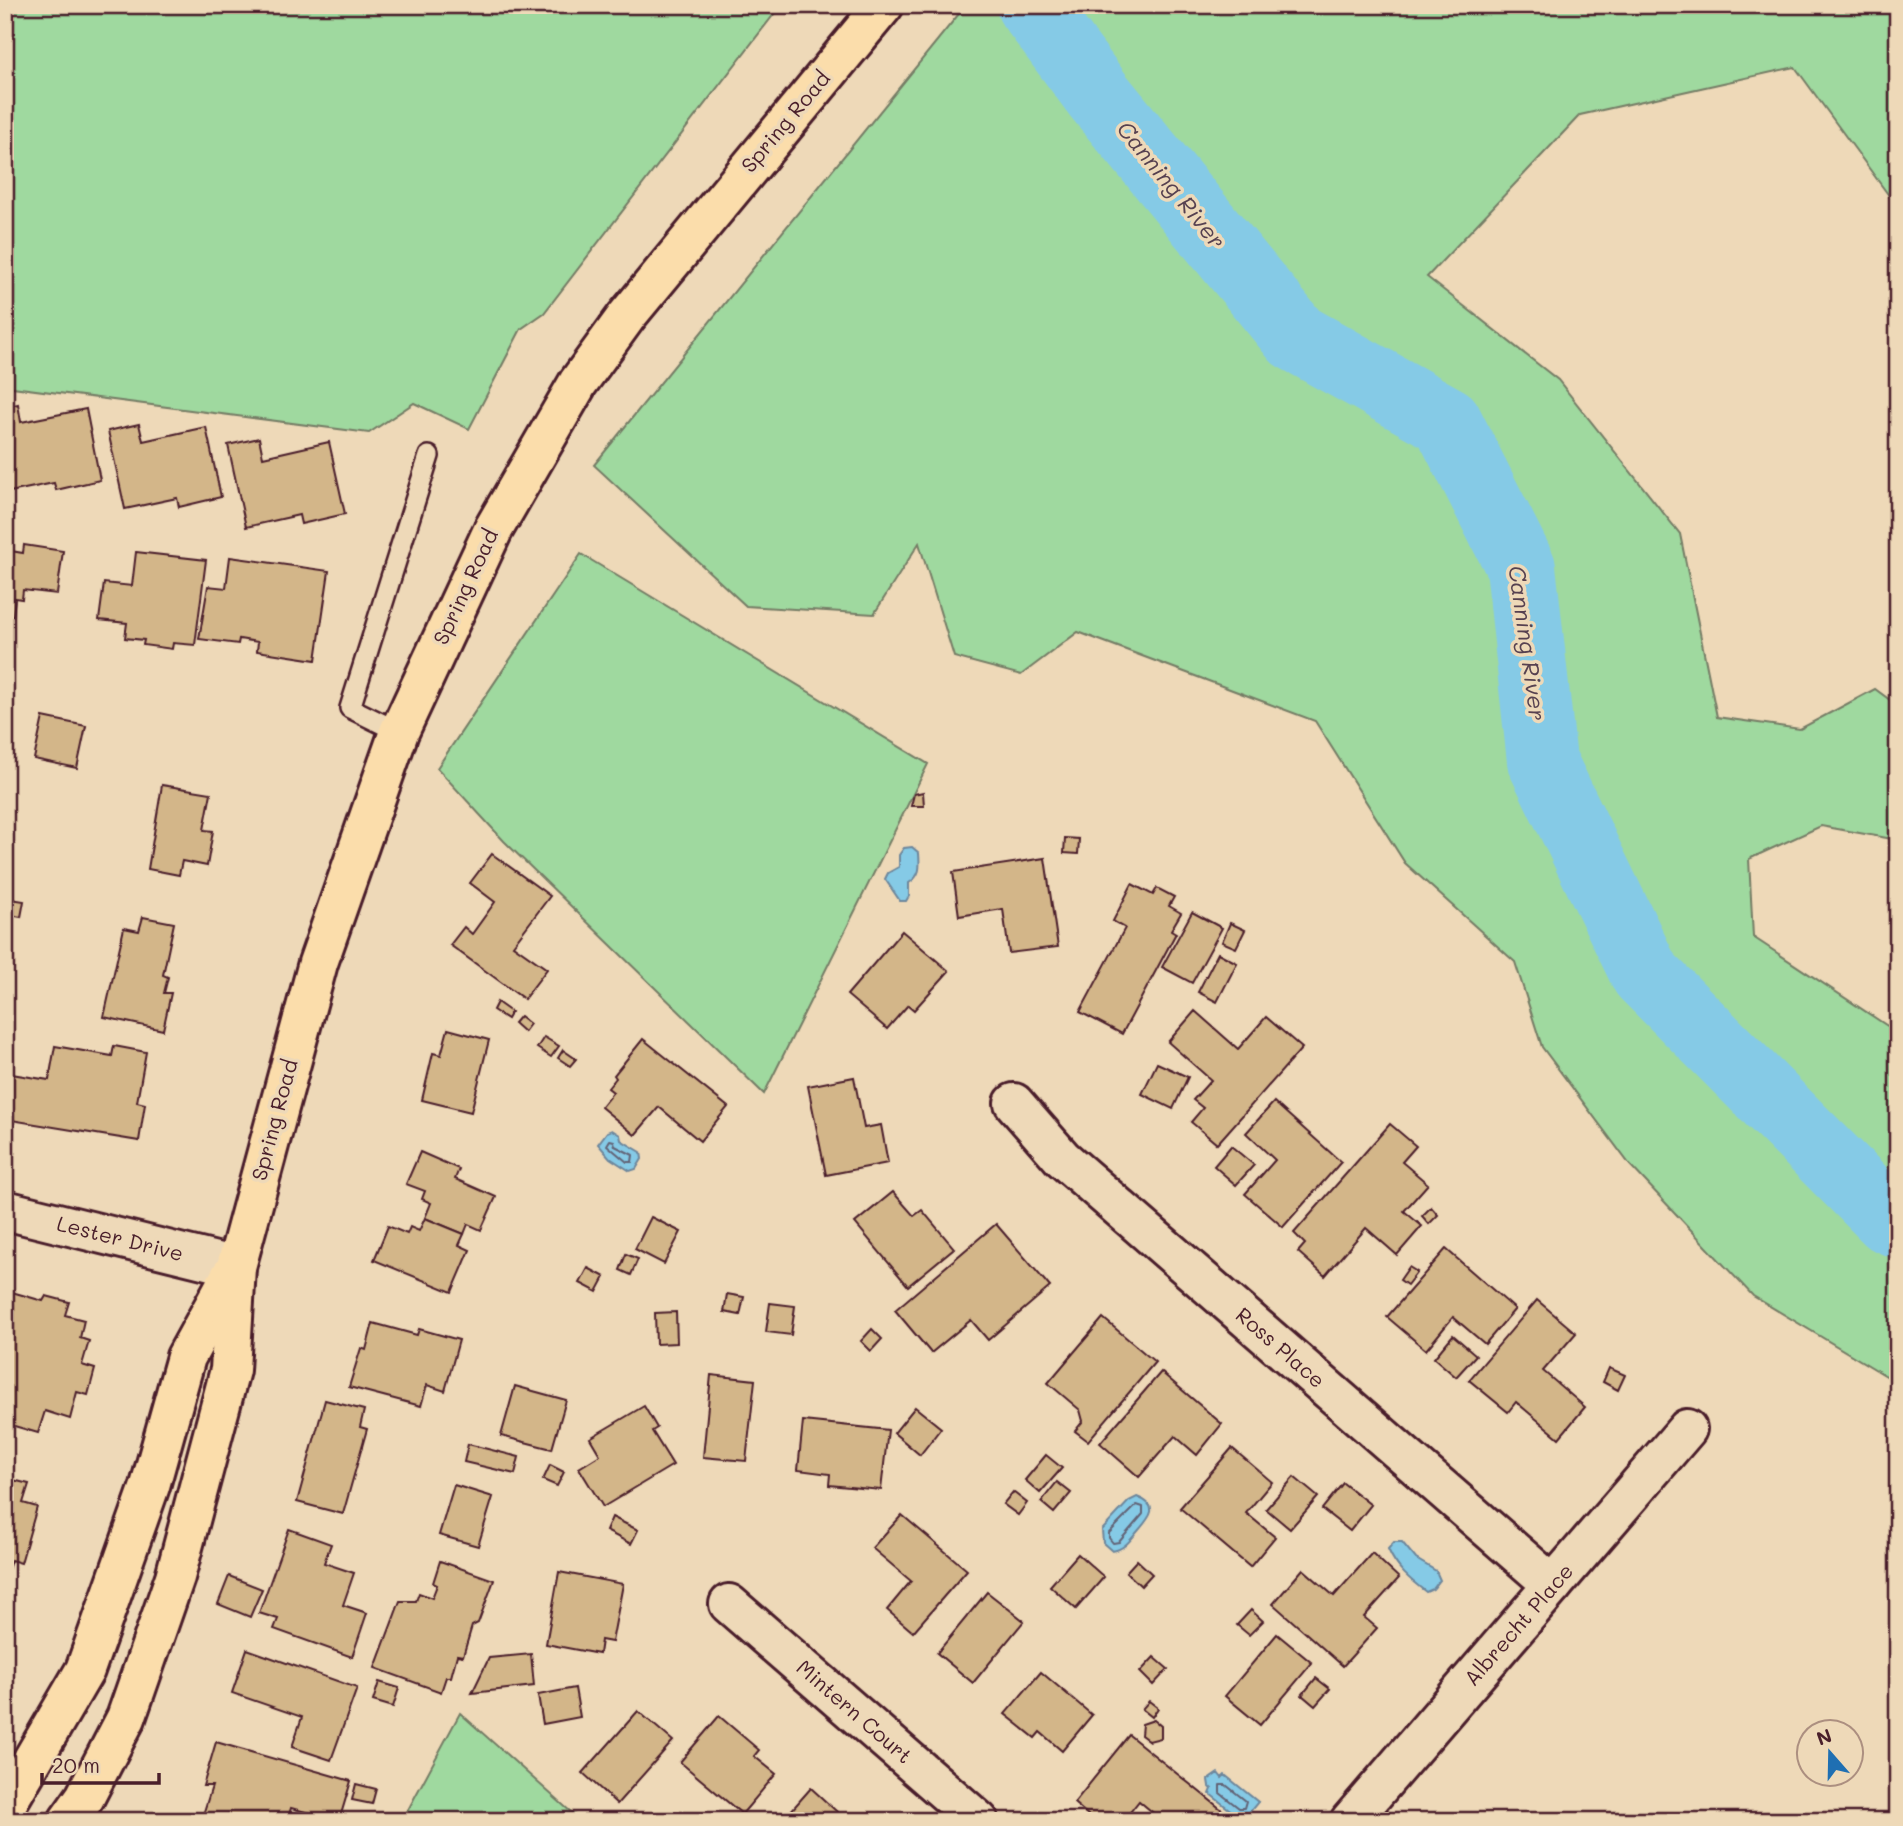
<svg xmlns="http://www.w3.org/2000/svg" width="1903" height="1826" font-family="Mali,sans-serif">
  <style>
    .green { fill: #9fd99f; stroke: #747c65; stroke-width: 2 }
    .water { fill: #85cae6; stroke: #6d869b; stroke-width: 2 }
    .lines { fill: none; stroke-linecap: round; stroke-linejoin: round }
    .shore { stroke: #626376; stroke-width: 2 }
    .stream { stroke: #6d869b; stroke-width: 12 }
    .river { stroke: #85cae6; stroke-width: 70 }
    .building { fill: #d3b689; stroke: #4a1f2b; stroke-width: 2 }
    .lane-casing { stroke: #4a1f2b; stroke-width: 24 }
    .street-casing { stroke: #4a1f2b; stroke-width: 44 }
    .primary-casing { stroke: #4a1f2b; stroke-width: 44 }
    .lane { stroke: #eed9b8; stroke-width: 19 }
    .street { stroke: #eed9b8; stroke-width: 38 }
    .primary { stroke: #fbddab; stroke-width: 38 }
    .labels { text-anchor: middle; stroke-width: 7; stroke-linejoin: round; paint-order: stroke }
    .street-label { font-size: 21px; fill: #4a1f2b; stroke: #eed9b8 }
    .water-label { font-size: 23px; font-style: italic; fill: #564150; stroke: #eed9b8 }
  </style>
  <rect width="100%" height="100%" fill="#eed9b8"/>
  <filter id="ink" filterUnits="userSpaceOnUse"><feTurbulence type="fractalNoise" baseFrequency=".0143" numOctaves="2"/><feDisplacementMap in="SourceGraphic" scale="14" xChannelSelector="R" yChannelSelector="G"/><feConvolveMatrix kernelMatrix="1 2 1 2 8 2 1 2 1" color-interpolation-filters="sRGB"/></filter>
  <g filter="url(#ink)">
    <g class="green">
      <polygon points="5,5 781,5 544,313 521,329 469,429 414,403 369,433 5,386"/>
      <polygon points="966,5 1898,5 1898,208 1795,67 1580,115 1427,277 1558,380 1680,534 1717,717 1800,729 1875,689 1898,706 1898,840 1821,826 1749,859 1753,937 1898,1033 1898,1383 1753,1296 1630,1165 1542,1047 1515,962 1405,863 1315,721 1078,632 1021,675 954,657 919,543 874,614 746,606 594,465"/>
      <polygon points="581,554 928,764 764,1094 504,841 437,768"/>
      <polygon points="460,1713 581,1821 402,1821"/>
    </g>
    <g class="water">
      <path d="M912,847L919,853C920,867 921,875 909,883V896L906,901H900L885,879L888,873L899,867V855L904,848Z"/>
      <polygon points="612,1130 620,1135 621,1140 641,1152 642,1159 636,1169 630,1171 610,1158 598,1144 607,1132"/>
      <path d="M1137,1497C1160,1506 1151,1516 1138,1531C1130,1540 1125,1549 1112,1551L1103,1543L1102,1530L1129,1501Z"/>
      <path d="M1394,1542H1402L1416,1559L1436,1571L1440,1580L1433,1589L1426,1592C1410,1580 1396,1568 1388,1549Z"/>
      <polygon points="1218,1773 1222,1778 1225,1775 1258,1802 1243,1820 1210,1794 1212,1789 1209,1786 1208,1780"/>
    </g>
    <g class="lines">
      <g class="shore">
        <polygon points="610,1140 614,1141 615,1146 633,1155 632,1162 627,1162 607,1145"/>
        <polygon points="1137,1505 1143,1507 1143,1514 1119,1542 1113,1543 1109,1538 1109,1533"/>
        <polygon points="1220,1785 1226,1785 1246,1801 1244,1808 1239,1808 1220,1793"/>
      </g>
      <polyline class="stream" points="1032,6 1034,5"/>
      <polyline class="river" points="1031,5 1098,95 1296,337 1447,421 1521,567 1542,761 1645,974 1889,1219 1898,1223"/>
    </g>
    <g class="building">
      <polygon points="18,404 21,422 86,409 100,480 56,490 54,483 5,493 5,407"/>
      <polygon points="139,424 143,441 206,427 221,497 179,507 177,498 125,509 108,431"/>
      <polygon points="259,438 263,457 329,442 345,514 301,524 299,515 246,527 228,445"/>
      <polygon points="24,545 63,551 57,594 23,590 22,599 15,598 13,616 5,615 5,550 23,553"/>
      <polygon points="136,552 206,560 195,645 173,643 172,649 143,645 144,640 125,638 127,623 99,620 104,583 132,586"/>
      <polygon points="230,557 329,571 316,660 257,651 258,642 239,639 238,644 199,639 208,586 226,588"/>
      <polygon points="43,717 86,726 77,768 34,759"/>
      <polygon points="162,785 211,793 204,830 213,831 207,866 182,861 179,875 148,869"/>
      <polygon points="923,792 924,806 911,806 914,794"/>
      <polygon points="1065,838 1079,839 1078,854 1064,853"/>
      <polygon points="492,854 550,896 513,945 547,969 524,999 450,945 464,927 472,934 495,902 470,883"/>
      <polygon points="1045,858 1058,947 1009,953 1003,909 959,916 953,872"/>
      <polygon points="1132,884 1153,895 1157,888 1174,897 1169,906 1181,913 1171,930 1176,933 1122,1034 1080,1012 1125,928 1113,921"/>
      <polygon points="5,898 24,901 21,917 5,914"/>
      <polygon points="1192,912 1222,928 1192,983 1162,967"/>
      <polygon points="143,917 174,923 163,975 168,977 164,993 171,993 163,1030 104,1017 124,928 139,931"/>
      <polygon points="1230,923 1245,930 1236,948 1222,942"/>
      <polygon points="902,931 949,971 914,1010 908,1005 887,1029 847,995"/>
      <polygon points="1218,953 1237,963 1217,1002 1198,992"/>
      <polygon points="497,1002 511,1012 507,1019 493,1010"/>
      <polygon points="1195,1011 1238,1049 1266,1017 1302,1048 1217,1144 1191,1122 1203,1108 1193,1100 1211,1080 1168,1042"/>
      <polygon points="520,1016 530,1024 524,1032 514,1023"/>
      <polygon points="448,1029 489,1040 471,1112 422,1100 433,1053 441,1055"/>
      <polygon points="544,1037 559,1046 551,1057 537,1048"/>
      <polygon points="643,1039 728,1107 700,1141 659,1107 635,1135 601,1107 613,1092 608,1088 616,1078 614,1075"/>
      <polygon points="55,1046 112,1056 114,1046 146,1052 137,1102 145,1104 139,1141 5,1119 5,1073 49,1080"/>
      <polygon points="563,1050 576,1059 570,1066 558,1058"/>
      <polygon points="1157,1063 1188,1077 1173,1109 1142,1094"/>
      <polygon points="854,1077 864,1128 881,1125 888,1163 826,1175 808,1086"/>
      <polygon points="1274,1102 1341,1162 1283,1227 1245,1194 1275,1160 1246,1133"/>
      <polygon points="1390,1124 1416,1146 1402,1162 1428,1184 1404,1211 1422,1226 1397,1255 1366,1228 1325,1276 1298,1252 1305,1244 1294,1233"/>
      <polygon points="1231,1146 1254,1165 1236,1185 1214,1166"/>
      <polygon points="420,1152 459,1169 455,1179 496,1197 481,1230 468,1224 464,1234 425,1218 431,1203 422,1199 425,1191 406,1184"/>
      <polygon points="893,1192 914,1216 922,1210 954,1248 908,1286 855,1223"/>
      <polygon points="1431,1207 1438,1215 1429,1224 1422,1216"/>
      <polygon points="651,1217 681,1232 664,1264 635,1249"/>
      <polygon points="425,1218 464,1234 459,1245 470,1250 452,1292 374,1260 388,1226 407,1234 410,1227 419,1231"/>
      <polygon points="996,1224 1050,1287 988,1340 971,1320 931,1353 895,1310"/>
      <polygon points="1446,1249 1515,1309 1485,1344 1453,1317 1426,1350 1387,1317"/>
      <polygon points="626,1254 638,1259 631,1275 620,1270"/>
      <polygon points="1409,1267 1417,1272 1407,1285 1400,1280"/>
      <polygon points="588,1268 605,1277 597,1292 580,1283"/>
      <polygon points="5,1290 43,1301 46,1296 69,1302 65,1315 84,1320 80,1338 89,1341 82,1365 95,1369 88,1395 77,1392 70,1419 45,1411 38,1433 11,1425 8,1436 5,1435"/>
      <polygon points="727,1294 744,1297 740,1315 724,1312"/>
      <polygon points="1537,1300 1576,1333 1543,1371 1585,1407 1559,1438 1516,1402 1508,1412 1469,1380"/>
      <polygon points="770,1303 795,1306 791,1335 766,1332"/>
      <polygon points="676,1312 677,1343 656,1344 655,1313"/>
      <polygon points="1103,1318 1155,1362 1088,1441 1075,1431 1083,1421 1080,1410 1048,1383"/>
      <polygon points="373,1323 417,1335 419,1329 459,1340 445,1391 427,1385 421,1406 349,1387 361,1348 366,1350"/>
      <polygon points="872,1329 882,1339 871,1351 861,1341"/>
      <polygon points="1453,1335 1476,1355 1456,1377 1434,1358"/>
      <polygon points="1609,1368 1625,1375 1618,1390 1603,1382"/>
      <polygon points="1161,1372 1222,1424 1197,1455 1175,1436 1139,1477 1100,1443"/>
      <polygon points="711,1375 755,1380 746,1461 703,1457"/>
      <polygon points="515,1386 566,1400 552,1449 501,1436"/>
      <polygon points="325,1400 364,1410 360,1427 367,1429 343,1514 297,1502"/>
      <polygon points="644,1406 657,1428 652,1431 673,1465 603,1507 579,1468 600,1455 590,1438"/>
      <polygon points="915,1407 941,1428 920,1455 894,1433"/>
      <polygon points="803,1421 888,1430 881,1490 829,1485 830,1474 798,1470"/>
      <polygon points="468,1444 519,1457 515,1474 464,1462"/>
      <polygon points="1232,1448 1272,1482 1246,1513 1275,1537 1250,1567 1180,1508"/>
      <polygon points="1046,1455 1062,1468 1040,1493 1025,1480"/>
      <polygon points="550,1465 564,1472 557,1486 543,1480"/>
      <polygon points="1294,1477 1318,1497 1290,1529 1266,1509"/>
      <polygon points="5,1478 29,1484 23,1503 37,1507 21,1563 11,1560 5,1579"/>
      <polygon points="1057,1482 1071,1493 1054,1513 1041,1502"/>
      <polygon points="1343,1483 1371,1505 1350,1531 1322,1509"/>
      <polygon points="454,1485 493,1497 478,1546 439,1535"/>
      <polygon points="1013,1492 1027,1503 1018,1515 1003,1504"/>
      <polygon points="902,1515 967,1570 913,1632 887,1610 911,1581 872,1548"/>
      <polygon points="612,1517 638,1530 631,1544 606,1531"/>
      <polygon points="289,1529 331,1544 324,1563 354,1573 343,1605 367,1613 352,1657 274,1629 278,1619 259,1613"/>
      <polygon points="1372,1553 1399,1578 1364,1617 1377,1628 1343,1666 1273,1604 1303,1569 1334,1596"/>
      <polygon points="1078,1554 1104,1577 1076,1609 1050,1586"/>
      <polygon points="1137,1560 1152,1574 1141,1586 1126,1572"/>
      <polygon points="440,1561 494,1580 478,1623 472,1626 463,1656 457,1655 451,1677 446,1677 441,1692 375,1668 400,1601 416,1601 419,1593 432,1598 437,1585 433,1583"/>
      <polygon points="559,1572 623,1584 612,1642 601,1640 599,1654 546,1644"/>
      <polygon points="229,1576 262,1589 250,1617 218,1604"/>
      <polygon points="987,1592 1024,1621 973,1683 937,1653"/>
      <polygon points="1251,1610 1263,1621 1249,1635 1237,1625"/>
      <polygon points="1277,1634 1312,1663 1260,1725 1225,1696"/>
      <polygon points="247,1649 357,1688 331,1760 292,1747 302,1717 232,1693"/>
      <polygon points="531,1654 534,1686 472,1693 489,1658"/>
      <polygon points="1154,1657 1168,1669 1153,1685 1140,1672"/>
      <polygon points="1041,1672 1092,1715 1062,1751 1040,1732 1035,1738 1005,1714"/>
      <polygon points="1316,1678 1330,1689 1315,1706 1302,1695"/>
      <polygon points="379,1682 399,1688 393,1707 373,1701"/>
      <polygon points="575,1688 580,1717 543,1724 538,1695"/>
      <polygon points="1149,1701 1158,1708 1152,1717 1142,1709"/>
      <polygon points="638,1711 673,1741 617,1804 583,1773"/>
      <polygon points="719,1716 759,1750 754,1756 776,1774 742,1814 680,1762"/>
      <polygon points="1154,1720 1161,1726 1161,1738 1149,1741 1141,1735 1142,1724"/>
      <polygon points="1129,1735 1227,1814 1222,1821 1163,1821 1139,1801 1123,1821 1095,1821 1074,1803"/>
      <polygon points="216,1742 351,1781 339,1821 291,1808 287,1821 211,1821 202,1818 212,1786 203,1786"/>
      <polygon points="356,1784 376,1789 372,1804 352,1800"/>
      <polygon points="811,1788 847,1821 782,1821"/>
    </g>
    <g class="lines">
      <defs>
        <polyline id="lane" points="399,732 350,708 429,456"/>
        <g id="street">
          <polyline points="1014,1103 1062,1158 1553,1585"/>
          <polyline points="5,1210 236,1267"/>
          <polyline points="729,1604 979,1821"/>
          <polyline points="1350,1821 1687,1429"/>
        </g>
        <g id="primary">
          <polyline points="5,1807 85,1670 150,1486 186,1357 231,1275"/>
          <polyline points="68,1821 85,1797 126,1718 175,1577 230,1370 236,1267 318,963 399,732 493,530 578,383 626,317 884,5"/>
        </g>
      </defs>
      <use href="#lane" class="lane-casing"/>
      <use href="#street" class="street-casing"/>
      <use href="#primary" class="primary-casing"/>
      <use href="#lane" class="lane"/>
      <use href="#street" class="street"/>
      <use href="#primary" class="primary"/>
    </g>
  </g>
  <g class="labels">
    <g class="street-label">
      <text transform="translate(786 122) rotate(-50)" y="7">Spring Road</text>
      <text transform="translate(466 587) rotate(-65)" y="7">Spring Road</text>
      <text transform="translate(275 1120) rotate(-75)" y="7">Spring Road</text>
      <text transform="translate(120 1239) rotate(14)" y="7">Lester Drive</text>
      <text transform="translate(1280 1348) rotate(41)" y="7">Ross Place</text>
      <text transform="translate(1519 1625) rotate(-49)" y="7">Albrecht Place</text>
      <text transform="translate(854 1712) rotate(41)" y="7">Mintern Court</text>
    </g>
    <g class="water-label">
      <text transform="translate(1171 185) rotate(51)" y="8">Canning River</text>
      <text transform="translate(1527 643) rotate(82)" y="8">Canning River</text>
    </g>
  </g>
  <rect width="1903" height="1826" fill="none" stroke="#eed9b8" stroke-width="28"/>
  <rect x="14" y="14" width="1875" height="1798" fill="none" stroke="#4a1f2b" stroke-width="2.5" filter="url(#ink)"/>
  <g transform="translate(1830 1753) rotate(340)"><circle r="33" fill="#eed9b8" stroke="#ac8f80" stroke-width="2"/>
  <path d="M0-5L12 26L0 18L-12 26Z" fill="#1f6fb2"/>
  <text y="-10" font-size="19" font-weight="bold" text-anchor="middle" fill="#4a1f2b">N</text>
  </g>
  <path d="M42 1773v10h117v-10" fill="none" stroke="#4a1f2b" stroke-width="3.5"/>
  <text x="52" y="1773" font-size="21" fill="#4a1f2b" stroke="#eed9b8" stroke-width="5" paint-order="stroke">20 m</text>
</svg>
